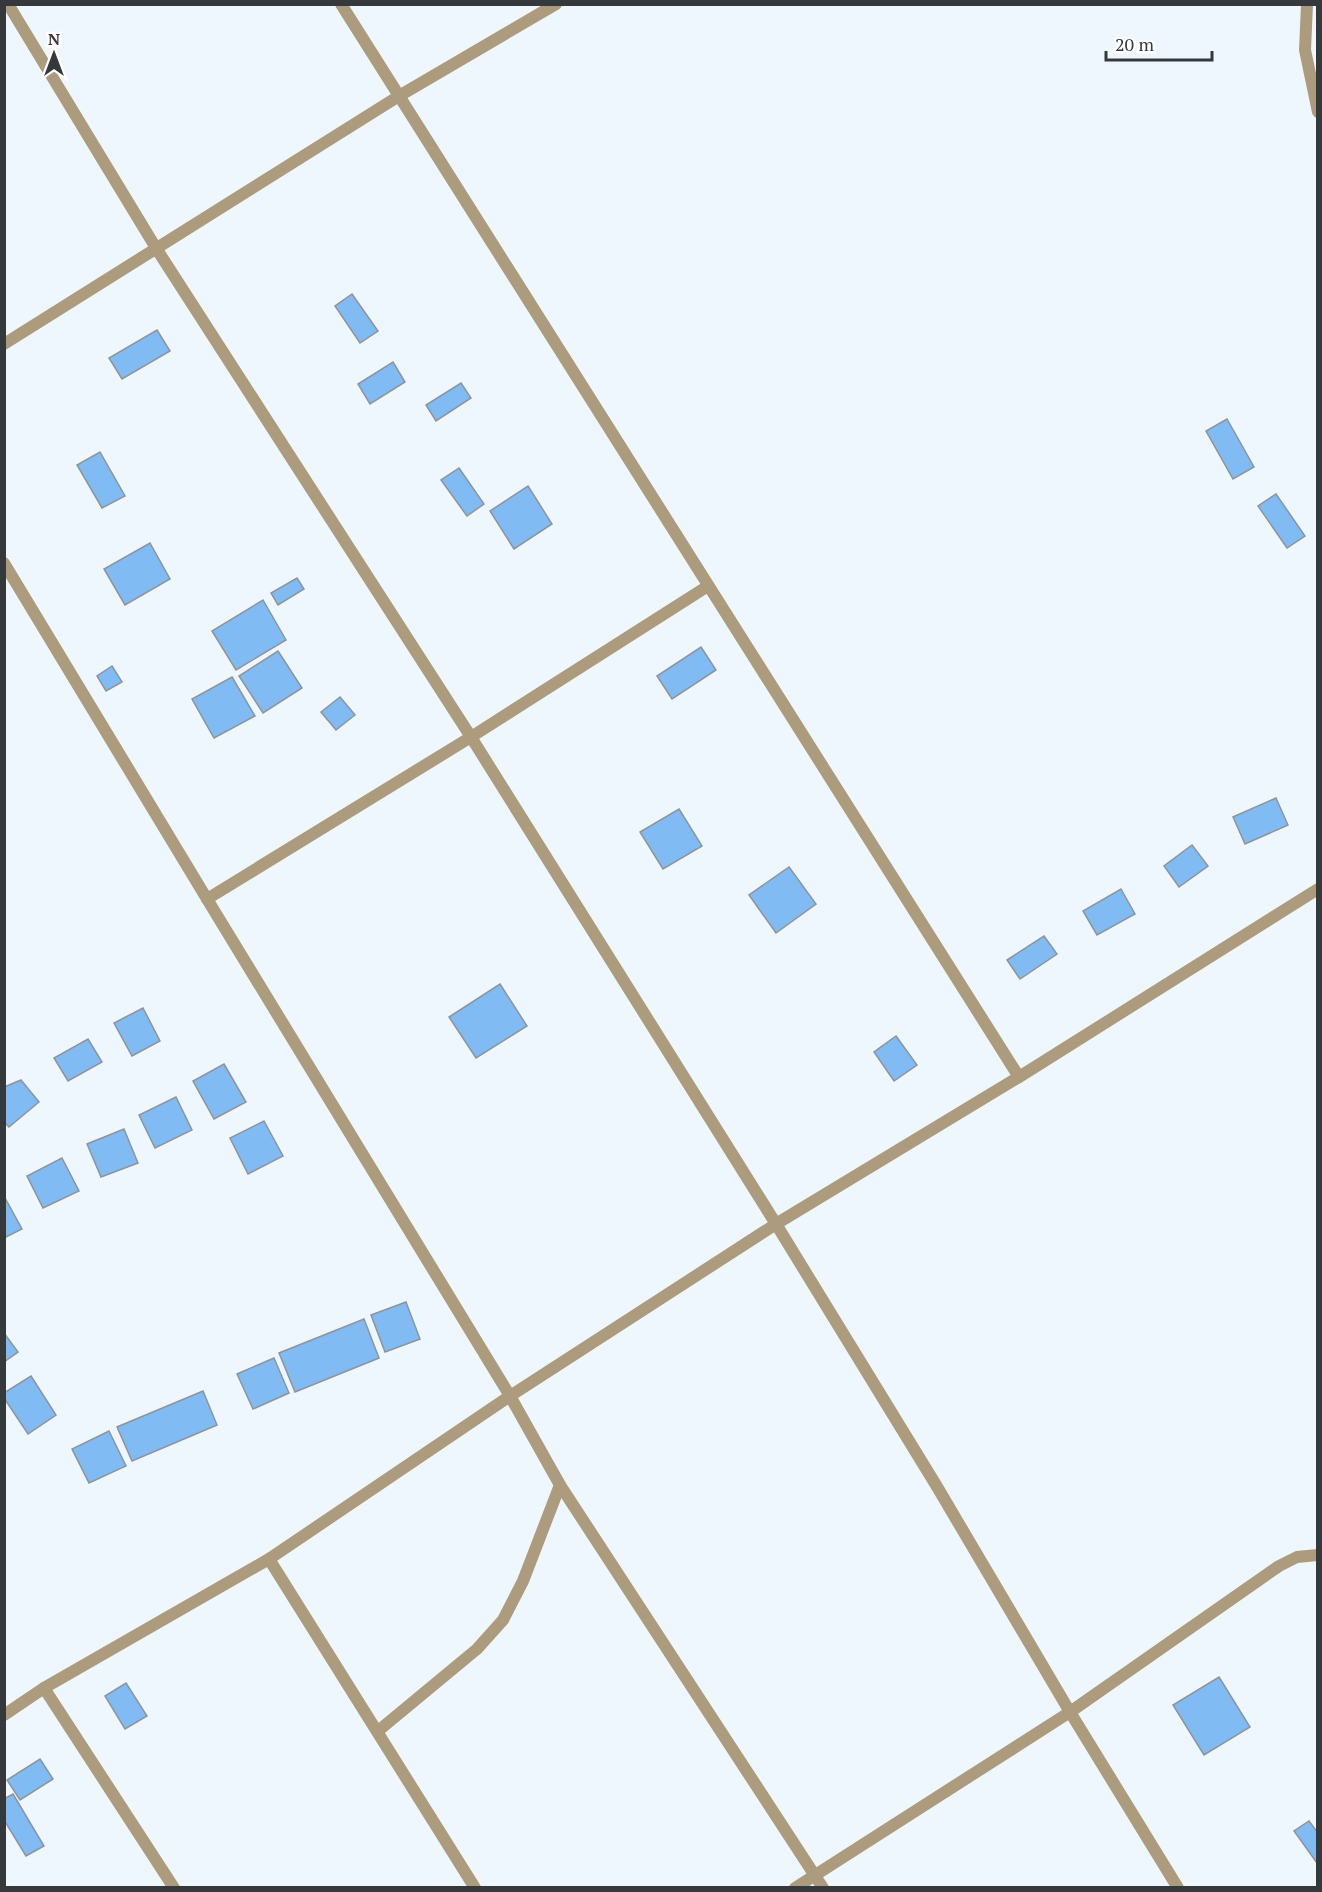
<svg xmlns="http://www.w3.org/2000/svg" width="1322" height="1892" font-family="'PT Serif',serif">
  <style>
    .building { fill: #80bbf4; stroke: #8d949b; stroke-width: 1.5 }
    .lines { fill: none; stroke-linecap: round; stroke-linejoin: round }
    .minor { stroke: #ad9b7d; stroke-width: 12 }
  </style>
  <rect width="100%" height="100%" fill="#eff7fe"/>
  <g class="building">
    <polygon points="352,294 378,331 360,343 335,306"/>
    <polygon points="157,330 170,351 122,379 109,358"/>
    <polygon points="393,362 405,382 370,404 358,384"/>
    <polygon points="461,383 471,398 436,421 426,405"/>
    <polygon points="1227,419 1254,467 1233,479 1206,431"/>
    <polygon points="100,452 125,496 102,508 77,465"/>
    <polygon points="459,468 484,504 467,516 441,480"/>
    <polygon points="528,486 552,524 514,549 490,511"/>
    <polygon points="1276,494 1305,536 1287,548 1258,506"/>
    <polygon points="150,543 170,579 125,605 104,569"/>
    <polygon points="297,578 304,589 278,605 271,593"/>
    <polygon points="263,600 286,640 236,670 212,631"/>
    <polygon points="701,647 716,670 672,699 657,676"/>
    <polygon points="278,651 302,688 263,713 239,676"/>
    <polygon points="112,666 122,682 106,691 97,676"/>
    <polygon points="232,677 255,716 214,738 192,699"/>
    <polygon points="340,697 355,715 336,730 321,712"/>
    <polygon points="1276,798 1288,825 1245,844 1233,817"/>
    <polygon points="679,809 702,846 663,869 640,832"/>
    <polygon points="1192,845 1208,866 1179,887 1164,866"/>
    <polygon points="789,867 816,904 776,933 749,895"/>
    <polygon points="1121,889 1135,914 1097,935 1083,911"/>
    <polygon points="1044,936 1057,954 1020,979 1007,960"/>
    <polygon points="500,984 527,1026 476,1058 449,1017"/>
    <polygon points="143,1008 160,1041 132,1056 114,1023"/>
    <polygon points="896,1036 917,1065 894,1081 874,1052"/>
    <polygon points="88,1039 102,1062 68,1081 54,1058"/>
    <polygon points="224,1064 246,1102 214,1119 193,1081"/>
    <polygon points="21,1080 39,1102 9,1127 4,1122 4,1087"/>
    <polygon points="176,1097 192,1130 155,1148 139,1115"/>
    <polygon points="264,1121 283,1156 248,1174 230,1138"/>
    <polygon points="124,1129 138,1163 101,1177 87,1144"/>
    <polygon points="62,1158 79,1191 43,1208 27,1176"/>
    <polygon points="4,1196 22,1229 4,1238"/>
    <polygon points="406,1302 420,1339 385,1352 371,1315"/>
    <polygon points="364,1319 379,1358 295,1392 279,1353"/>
    <polygon points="4,1333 18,1352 4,1362"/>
    <polygon points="274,1358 289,1393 253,1409 237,1374"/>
    <polygon points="31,1376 56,1415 28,1434 4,1398 4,1393"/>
    <polygon points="203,1391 217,1425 132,1461 117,1427"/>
    <polygon points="109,1431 126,1466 89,1483 72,1449"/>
    <polygon points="1219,1677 1250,1727 1204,1755 1173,1705"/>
    <polygon points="126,1683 147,1716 125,1729 105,1696"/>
    <polygon points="40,1759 53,1779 20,1800 7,1780"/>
    <polygon points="13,1794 44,1846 26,1856 4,1820 4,1799"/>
    <polygon points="1309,1821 1318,1833 1317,1863 1294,1831"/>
  </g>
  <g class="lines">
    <g class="minor">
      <polyline points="8,4 156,248 471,737 776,1224 936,1485 1070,1712 1178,1888"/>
      <polyline points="341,4 1019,1077"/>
      <polyline points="1307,4 1305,50 1318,112"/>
      <polyline points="4,344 399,96 556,4"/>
      <polyline points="4,563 207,899 510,1396 560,1485 823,1888"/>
      <polyline points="207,899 471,737 708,586"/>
      <polyline points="269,1559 475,1888"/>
      <polyline points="44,1688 174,1888"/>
      <polyline points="4,1715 44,1688 269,1559 510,1396 776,1224 1019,1077 1318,889"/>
      <polyline points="378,1731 477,1649 503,1620 523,1581 560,1485"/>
      <polyline points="795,1888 1070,1712 1279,1566 1297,1557 1318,1555"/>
    </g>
  </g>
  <rect width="1322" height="1892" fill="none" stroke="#36393c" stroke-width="12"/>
  <g transform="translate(54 54)" stroke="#ffffff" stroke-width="4.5" paint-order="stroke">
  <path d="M0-4.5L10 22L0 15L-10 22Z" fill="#36393c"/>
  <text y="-9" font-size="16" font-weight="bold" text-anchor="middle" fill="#36393c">N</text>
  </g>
  <path d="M1106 51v9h106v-9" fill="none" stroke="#36393c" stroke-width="3"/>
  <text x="1115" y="51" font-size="18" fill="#36393c" stroke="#ffffff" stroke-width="4.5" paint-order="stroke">20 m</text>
</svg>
